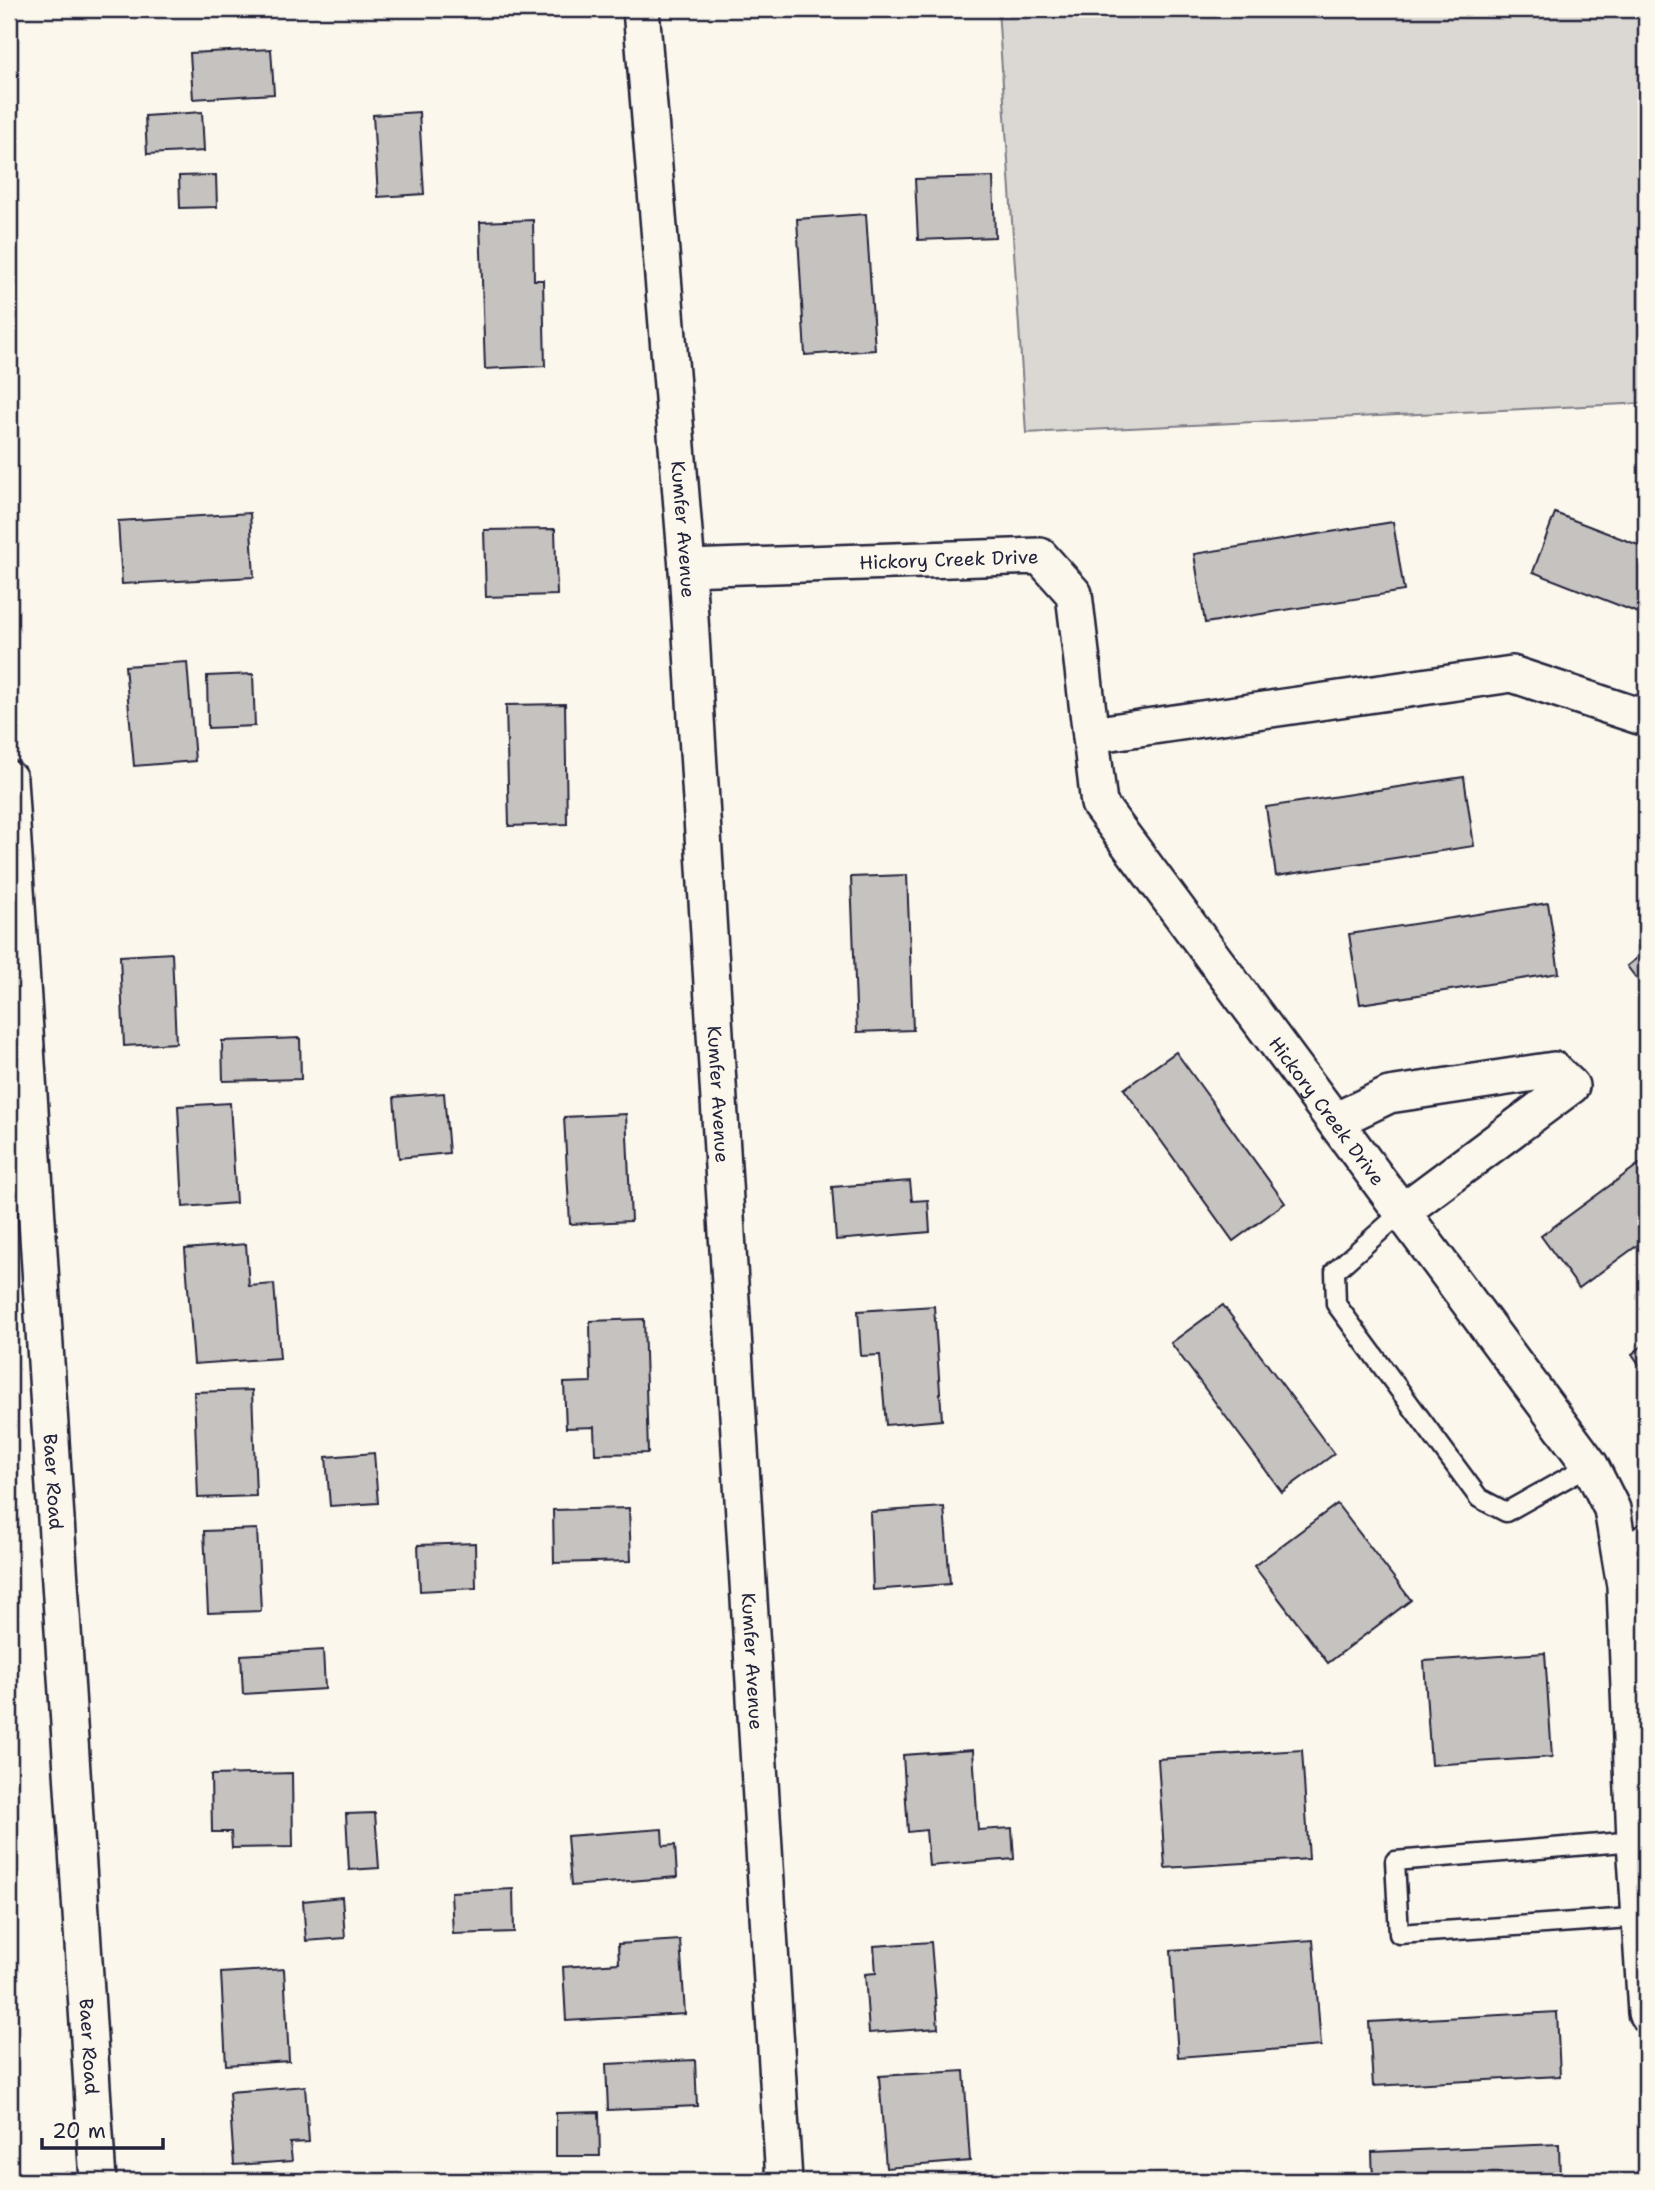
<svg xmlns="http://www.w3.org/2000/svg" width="1655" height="2190" font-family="'Shantell Sans',sans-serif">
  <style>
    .green { fill: #dbd8d3; stroke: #7e7d87; stroke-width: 2 }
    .building { fill: #c6c2c0; stroke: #22223b; stroke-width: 2 }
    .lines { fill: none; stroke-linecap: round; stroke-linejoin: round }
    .lane-casing { stroke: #22223b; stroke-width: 23 }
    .street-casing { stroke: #22223b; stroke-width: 40 }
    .lane { stroke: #fbf7ec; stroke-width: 18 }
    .street { stroke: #fbf7ec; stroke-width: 35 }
    .labels { text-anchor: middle; stroke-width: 7; stroke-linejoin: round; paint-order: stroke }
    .street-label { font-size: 19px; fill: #22223b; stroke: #fbf7ec }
  </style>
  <rect width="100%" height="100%" fill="#fbf7ec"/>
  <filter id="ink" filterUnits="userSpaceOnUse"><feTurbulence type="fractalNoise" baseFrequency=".0143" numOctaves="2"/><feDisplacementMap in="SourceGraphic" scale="14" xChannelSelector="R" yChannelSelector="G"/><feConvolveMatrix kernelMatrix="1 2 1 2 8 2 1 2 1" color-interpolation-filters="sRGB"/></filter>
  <g filter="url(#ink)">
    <polygon class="green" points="998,9 1646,9 1646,403 1026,433"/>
    <g class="building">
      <polygon points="271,49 274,94 193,99 190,53"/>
      <polygon points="202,112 204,151 147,154 145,116"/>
      <polygon points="419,112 424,194 378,197 373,115"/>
      <polygon points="216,175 217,207 180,208 179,176"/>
      <polygon points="993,177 995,237 918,240 915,179"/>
      <polygon points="866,214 875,350 805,355 797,219"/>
      <polygon points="533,220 534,280 543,280 545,366 485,369 480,222"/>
      <polygon points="250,513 254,577 122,584 118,521"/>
      <polygon points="1555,513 1646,548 1646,616 1533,572"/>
      <polygon points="1393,522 1404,591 1205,623 1194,554"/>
      <polygon points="555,529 557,595 486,597 484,530"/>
      <polygon points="187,662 195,761 134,766 125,666"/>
      <polygon points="253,674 255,726 208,728 207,676"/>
      <polygon points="565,704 567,824 509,826 506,705"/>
      <polygon points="1464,777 1474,846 1276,876 1266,807"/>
      <polygon points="907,875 913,1030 857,1032 851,877"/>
      <polygon points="1548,903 1559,973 1360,1004 1349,934"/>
      <polygon points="1646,951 1646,991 1627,966"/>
      <polygon points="172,953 176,1043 124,1046 120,956"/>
      <polygon points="300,1038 301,1079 223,1081 222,1041"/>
      <polygon points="1176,1052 1285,1203 1233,1241 1124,1089"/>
      <polygon points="444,1093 449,1153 399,1158 394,1097"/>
      <polygon points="230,1103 236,1203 183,1207 178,1106"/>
      <polygon points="626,1114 631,1221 570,1224 564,1117"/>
      <polygon points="1646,1159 1646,1239 1579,1288 1541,1236"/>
      <polygon points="910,1181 912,1201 928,1200 930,1232 836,1240 832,1187"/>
      <polygon points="246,1244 249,1286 274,1284 280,1358 194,1364 185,1249"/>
      <polygon points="1223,1305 1334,1454 1282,1492 1171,1343"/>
      <polygon points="934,1306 942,1420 886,1425 880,1355 861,1356 858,1311"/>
      <polygon points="644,1319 648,1453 595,1454 594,1427 566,1428 564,1383 591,1382 590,1321"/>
      <polygon points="1646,1343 1646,1374 1632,1354"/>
      <polygon points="252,1390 256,1496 198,1498 194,1392"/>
      <polygon points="374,1453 378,1503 330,1506 326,1457"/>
      <polygon points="1337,1504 1411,1600 1328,1663 1254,1566"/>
      <polygon points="944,1507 950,1584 873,1590 870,1512"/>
      <polygon points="629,1508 631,1561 554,1563 553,1510"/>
      <polygon points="257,1529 261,1611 208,1613 204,1531"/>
      <polygon points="475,1543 476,1588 420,1591 418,1545"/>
      <polygon points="323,1650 325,1689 243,1694 241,1655"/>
      <polygon points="1545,1653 1552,1757 1431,1765 1424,1661"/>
      <polygon points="973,1750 978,1830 1012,1828 1014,1859 929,1866 926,1830 908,1832 903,1755"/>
      <polygon points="1302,1750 1309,1859 1165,1868 1158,1759"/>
      <polygon points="292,1773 293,1847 232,1848 231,1832 212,1832 211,1775"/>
      <polygon points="375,1813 379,1868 349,1870 346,1814"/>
      <polygon points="662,1829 663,1846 675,1845 677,1877 571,1886 567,1836"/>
      <polygon points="513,1889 514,1932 453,1934 451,1892"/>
      <polygon points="342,1897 345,1938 306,1941 303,1901"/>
      <polygon points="680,1940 685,2014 566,2021 563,1967 619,1963 618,1944"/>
      <polygon points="1313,1940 1321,2046 1178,2057 1171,1950"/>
      <polygon points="931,1942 938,2028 869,2033 865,1974 876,1973 874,1946"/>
      <polygon points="284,1969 289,2061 226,2065 221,1973"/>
      <polygon points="1557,2012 1560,2076 1373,2086 1369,2022"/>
      <polygon points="695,2060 697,2106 608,2110 606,2064"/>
      <polygon points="964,2071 970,2161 886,2168 879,2076"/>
      <polygon points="305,2086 309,2142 290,2143 292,2161 234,2165 229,2092"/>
      <polygon points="599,2112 600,2156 556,2156 556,2113"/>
      <polygon points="1559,2144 1560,2181 1373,2181 1372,2152"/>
    </g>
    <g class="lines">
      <defs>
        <g id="lane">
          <polyline points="1403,1211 1335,1271 1336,1304 1479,1498 1506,1512 1590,1465"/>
          <polyline points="1621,1549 1646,1532"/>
          <polyline points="1635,1841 1395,1861 1399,1934 1645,1917"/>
        </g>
        <g id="street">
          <path id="s1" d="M641,9L687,568L784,2181"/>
          <path id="s2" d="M687,568L1040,556L1074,594L1099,804L1590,1465L1612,1509L1625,1586L1635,1841L1646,2013"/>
          <polyline points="1091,735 1512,674 1639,716"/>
          <path id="s3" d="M9,779L98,2181"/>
          <polyline points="1335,1121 1389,1095 1554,1070 1571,1086 1403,1211"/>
        </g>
      </defs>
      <use href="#lane" class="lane-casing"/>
      <use href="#street" class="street-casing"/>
      <use href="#lane" class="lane"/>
      <use href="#street" class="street"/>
    </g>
  </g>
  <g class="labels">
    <g class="street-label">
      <text dy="7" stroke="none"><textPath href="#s1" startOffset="522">Kumfer Avenue</textPath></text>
      <text dy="7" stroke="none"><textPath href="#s2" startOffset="262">Hickory Creek Drive</textPath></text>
      <text dy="7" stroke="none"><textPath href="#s1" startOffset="1088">Kumfer Avenue</textPath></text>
      <text dy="7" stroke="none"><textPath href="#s2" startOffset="998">Hickory Creek Drive</textPath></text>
      <text dy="7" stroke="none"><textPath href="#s3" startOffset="704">Baer Road</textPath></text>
      <text dy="7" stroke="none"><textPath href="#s1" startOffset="1656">Kumfer Avenue</textPath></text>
      <text dy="7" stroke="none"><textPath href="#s3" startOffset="1270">Baer Road</textPath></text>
    </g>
  </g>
  <rect width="1655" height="2190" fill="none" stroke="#fbf7ec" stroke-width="35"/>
  <rect x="18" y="18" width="1620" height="2155" fill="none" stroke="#22223b" stroke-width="2.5" filter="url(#ink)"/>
  <path d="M42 2138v10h121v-10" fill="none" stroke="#22223b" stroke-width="3.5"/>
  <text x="52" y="2138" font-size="21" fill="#22223b" stroke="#fbf7ec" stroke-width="5" paint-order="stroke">20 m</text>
</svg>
